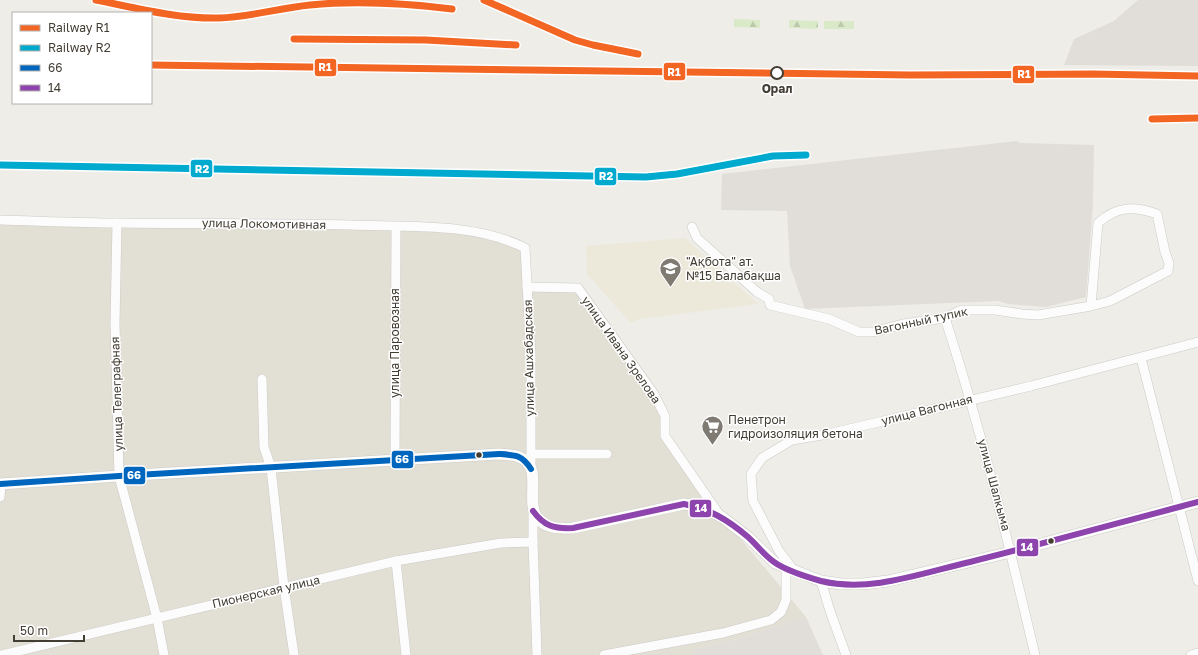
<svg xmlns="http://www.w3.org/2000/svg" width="1198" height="655" font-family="'Golos Text',sans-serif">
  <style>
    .residential { fill: #e2dfd5 }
    .industrial { fill: #e1ded9 }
    .education { fill: #ece8da }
    .forest { fill: url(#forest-firs) }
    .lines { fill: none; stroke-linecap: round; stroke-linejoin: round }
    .minor-casing { stroke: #cccac5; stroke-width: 10 }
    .tertiary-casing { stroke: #cccac5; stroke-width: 12 }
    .minor { stroke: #fcfcfc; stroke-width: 9 }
    .tertiary { stroke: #fcfcfc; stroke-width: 11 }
    .bus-1-casing { stroke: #fff; stroke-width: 9 }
    .bus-2-casing { stroke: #fff; stroke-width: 9 }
    .bus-1 { stroke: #0065bd; stroke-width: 6 }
    .bus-2 { stroke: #8e44ad; stroke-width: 6 }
    .rail-1-casing { stroke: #fff; stroke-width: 10 }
    .rail-2-casing { stroke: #fff; stroke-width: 10 }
    .rail-1 { stroke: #f26522; stroke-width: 7 }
    .rail-2 { stroke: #00a9ce; stroke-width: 7 }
    .stop-dot { fill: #fff; stroke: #433e34; stroke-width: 2 }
    .bus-dot { fill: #433e34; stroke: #fff; stroke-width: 1.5 }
    .labels { text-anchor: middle; stroke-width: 3; stroke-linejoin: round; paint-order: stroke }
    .stop-label { font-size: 12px; font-weight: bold; fill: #433e34; stroke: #fff }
    .street-label { font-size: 12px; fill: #433e34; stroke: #fff }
    .poi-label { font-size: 12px; fill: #433e34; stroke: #fff; text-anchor: start }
    .line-badge { stroke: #fff; stroke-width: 1.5 }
    .badge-label { font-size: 11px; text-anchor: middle; font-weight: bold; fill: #fff }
  </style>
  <defs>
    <pattern id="forest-firs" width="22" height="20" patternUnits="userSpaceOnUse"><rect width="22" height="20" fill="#dae9c8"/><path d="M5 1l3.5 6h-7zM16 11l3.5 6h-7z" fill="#bcc9ac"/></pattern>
  </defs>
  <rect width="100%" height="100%" fill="#eeede8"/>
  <polygon class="residential" points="0,220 469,230 525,248 527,287 578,288 665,416 665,436 722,517 806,617 738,639 693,649 693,655 0,655"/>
  <g class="industrial">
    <polygon points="1138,0 1198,0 1198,66 1064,65 1074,39 1114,21"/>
    <polygon points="1017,141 1020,143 1094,145 1093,203 1086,297 1046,307 1008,304 999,301 805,309 790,266 787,211 721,210 722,174"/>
    <polygon points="806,617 823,655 693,655 693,649 738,639"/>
  </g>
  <polygon class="education" points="685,238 758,304 640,319 631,323 587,274 586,246"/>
  <g class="forest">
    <polygon points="734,19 760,20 760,28 734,27"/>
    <polygon points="789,20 818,21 818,29 789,28"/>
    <rect x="824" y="21" width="30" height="8"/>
  </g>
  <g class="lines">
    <defs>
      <g id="minor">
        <path d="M0,220C39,221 78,223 118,223C195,224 273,223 350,225C406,227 474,222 525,248L531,356V469"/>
        <polyline points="117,223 115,324 119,476 157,618 164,655"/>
        <path d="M692,227L697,238L757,292L769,299L770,305L829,319L859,332H873L903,324L945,318L961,310H995L1022,314L1038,315L1091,306L1110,301L1168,271L1169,263L1165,252L1157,214C1133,206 1117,206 1098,223L1091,306"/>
        <polyline points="527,287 578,288 654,394 665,416 665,436 721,517"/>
        <path d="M945,318C981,429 1008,541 1035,655"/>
        <polyline points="1141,358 1198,581"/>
        <polyline points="262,379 264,447 271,468 284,587 294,655"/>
        <polyline points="531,454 607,454"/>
        <polyline points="395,460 396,227"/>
        <polyline points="0,497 1,484"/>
        <polyline points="533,511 533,542 537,655"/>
        <polyline points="396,561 406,655"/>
        <polyline points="795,572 779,551 753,501 751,474 762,458 792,440 828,434 1031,386 1198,342"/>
        <polyline points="821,581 830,611 846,655"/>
        <polyline points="2,655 396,561 501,543 533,542"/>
        <polyline points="604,655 723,633 771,620 781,612 786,600 786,568"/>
        <polyline points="1191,655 1198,653"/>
      </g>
      <path id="tertiary" d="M0,484L119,476L499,454C508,455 516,454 523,459C550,474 505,533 573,528L684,504L703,507L722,517L748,537L775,563L821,581L841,584H863L888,581L1011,552L1198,502"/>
    </defs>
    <use href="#minor" class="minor-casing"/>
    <use href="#tertiary" class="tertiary-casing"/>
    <use href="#minor" class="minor"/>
    <use href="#tertiary" class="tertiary"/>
    <defs>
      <path id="bus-1" d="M0,484L119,476L499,454C516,455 522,455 531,469"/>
      <path id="bus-2" d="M533,511C544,526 554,529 573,528L684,504C710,509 728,520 748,537C757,545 764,555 774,562C785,570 807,577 821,581C870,593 922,573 970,562C1046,543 1122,522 1198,502"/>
    </defs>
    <use href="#bus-1" class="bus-1-casing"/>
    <use href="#bus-2" class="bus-2-casing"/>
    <use href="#bus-1" class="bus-1"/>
    <use href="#bus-2" class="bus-2"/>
    <defs>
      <g id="rail-1">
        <path d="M96,0C136,8 178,19 219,18C250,17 279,8 310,5C358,0 404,3 452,9"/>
        <polyline points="484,0 575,40 593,45 638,54"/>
        <polyline points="294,39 426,40 516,45"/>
        <polyline points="151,65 910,75 1092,74 1198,76"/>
        <polyline points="1152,119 1198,118"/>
      </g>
      <polyline id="rail-2" points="0,165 646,177 677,174 773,156 806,155"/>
    </defs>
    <use href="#rail-1" class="rail-1-casing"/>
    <use href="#rail-2" class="rail-2-casing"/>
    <use href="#rail-1" class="rail-1"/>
    <use href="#rail-2" class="rail-2"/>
  </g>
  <defs>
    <symbol id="school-pin" viewBox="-11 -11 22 30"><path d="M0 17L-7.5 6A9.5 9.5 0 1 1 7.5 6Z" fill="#7f7b73" stroke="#fff"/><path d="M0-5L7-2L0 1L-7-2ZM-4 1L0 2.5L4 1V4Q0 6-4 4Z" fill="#fff"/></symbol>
    <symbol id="supermarket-pin" viewBox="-11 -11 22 30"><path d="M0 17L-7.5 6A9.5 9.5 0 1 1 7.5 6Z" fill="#7f7b73" stroke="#fff"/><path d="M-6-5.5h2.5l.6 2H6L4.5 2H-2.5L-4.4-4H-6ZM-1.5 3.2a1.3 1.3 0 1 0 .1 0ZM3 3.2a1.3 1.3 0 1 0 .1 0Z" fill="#fff"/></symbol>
  </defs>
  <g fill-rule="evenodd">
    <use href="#school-pin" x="658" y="256" width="25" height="34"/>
    <use href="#supermarket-pin" x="700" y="414" width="25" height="34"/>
  </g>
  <circle class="stop-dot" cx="777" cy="73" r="6"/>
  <g class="bus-dot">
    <circle cx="479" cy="455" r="3.5"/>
    <circle cx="1051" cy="541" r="3.5"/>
  </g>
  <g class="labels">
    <g class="stop-label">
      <text x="777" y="93">Орал</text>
    </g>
    <g class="street-label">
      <text transform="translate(264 224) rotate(1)" y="4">улица Локомотивная</text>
      <text transform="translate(921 321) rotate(-12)" y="4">Вагонный тупик</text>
      <text transform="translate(395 343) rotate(-90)" y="4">улица Паровозная</text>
      <text transform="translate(621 350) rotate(55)" y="4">улица Ивана Зрелова</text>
      <text transform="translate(529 358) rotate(-91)" y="4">улица Ашхабадская</text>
      <text transform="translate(117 394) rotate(-92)" y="4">улица Телеграфная</text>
      <text transform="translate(927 410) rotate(-14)" y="4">улица Вагонная</text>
      <text transform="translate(994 485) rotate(75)" y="4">улица Шалкыма</text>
      <text transform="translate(266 592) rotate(-13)" y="4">Пионерская улица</text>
    </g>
    <g class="poi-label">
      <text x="686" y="266">"Ақбота" ат.<tspan x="686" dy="14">№15 Балабақша</tspan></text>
      <text x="728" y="424">Пенетрон<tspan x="728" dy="14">гидроизоляция бетона</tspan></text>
    </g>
  </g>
  <g class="line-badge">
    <rect x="314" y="58" width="23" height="19" rx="4" fill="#f26522"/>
    <rect x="663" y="62" width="23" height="19" rx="4" fill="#f26522"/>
    <rect x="1012" y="65" width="23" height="19" rx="4" fill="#f26522"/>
    <rect x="190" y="159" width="23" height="19" rx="4" fill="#00a9ce"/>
    <rect x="594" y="167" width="23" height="19" rx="4" fill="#00a9ce"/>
    <rect x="391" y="450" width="23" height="19" rx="4" fill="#0065bd"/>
    <rect x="123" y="466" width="23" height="19" rx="4" fill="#0065bd"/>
    <rect x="689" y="499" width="23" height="19" rx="4" fill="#8e44ad"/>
    <rect x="1016" y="538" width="23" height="19" rx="4" fill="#8e44ad"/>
  </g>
  <g class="badge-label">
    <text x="325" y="71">R1</text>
    <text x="674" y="76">R1</text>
    <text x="1024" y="78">R1</text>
    <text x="202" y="173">R2</text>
    <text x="606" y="180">R2</text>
    <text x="402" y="463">66</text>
    <text x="134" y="479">66</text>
    <text x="701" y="512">14</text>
    <text x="1027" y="551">14</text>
  </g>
  <rect x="12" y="12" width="140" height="92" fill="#ffffff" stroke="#b4b2ae"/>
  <rect x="20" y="25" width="20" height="6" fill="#f26522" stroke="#b4b2ae"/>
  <text x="48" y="32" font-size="12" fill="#433e34">Railway R1</text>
  <rect x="20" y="45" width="20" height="6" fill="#00a9ce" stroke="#b4b2ae"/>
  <text x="48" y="52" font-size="12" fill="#433e34">Railway R2</text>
  <rect x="20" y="65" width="20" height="6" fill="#0065bd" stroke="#b4b2ae"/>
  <text x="48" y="72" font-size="12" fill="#433e34">66</text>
  <rect x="20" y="85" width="20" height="6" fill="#8e44ad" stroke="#b4b2ae"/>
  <text x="48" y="92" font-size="12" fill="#433e34">14</text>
  <path d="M14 635v6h70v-6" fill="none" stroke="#433e34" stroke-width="2"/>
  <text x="20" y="635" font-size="12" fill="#433e34" stroke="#ffffff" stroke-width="3" paint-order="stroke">50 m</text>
</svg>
